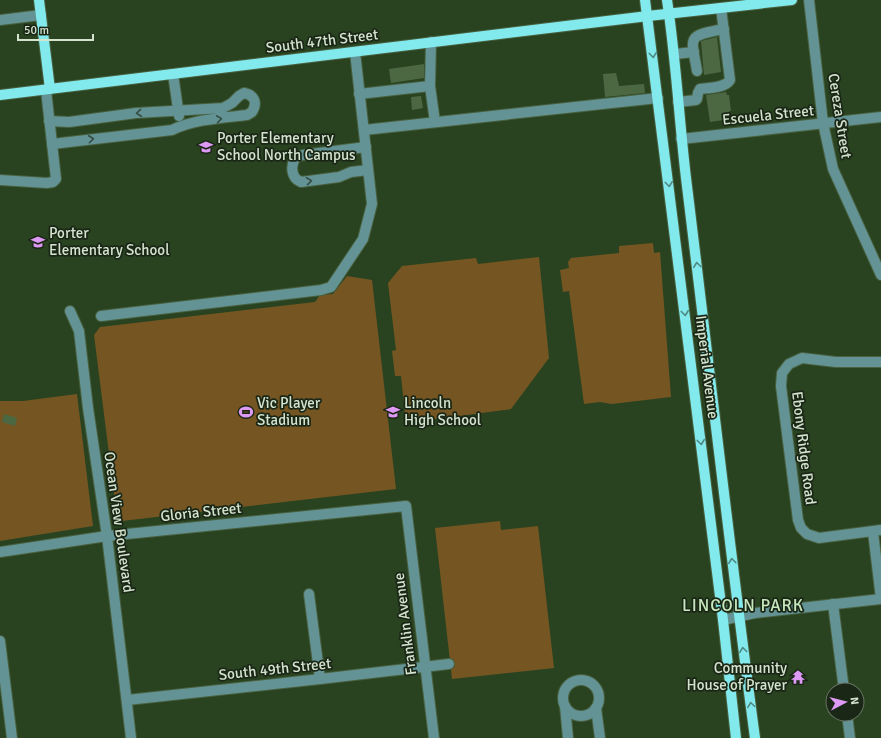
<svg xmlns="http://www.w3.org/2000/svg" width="881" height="738" font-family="Signika,sans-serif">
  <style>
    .green { fill: #755622 }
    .building { fill: #4c6843 }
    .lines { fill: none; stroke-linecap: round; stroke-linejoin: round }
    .minor-casing { stroke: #48603f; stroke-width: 12 }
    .major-casing { stroke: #48603f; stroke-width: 12 }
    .minor { stroke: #639394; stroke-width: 10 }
    .major { stroke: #82eaed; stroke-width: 10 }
    .oneway { stroke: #4e8882 }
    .oneway2 { stroke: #344c42 }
    .labels { text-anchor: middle; stroke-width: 3.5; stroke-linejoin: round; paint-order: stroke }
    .street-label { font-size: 15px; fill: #d3e3ce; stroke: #1a2616 }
    .poi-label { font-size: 15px; fill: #d3e3ce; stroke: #1a2616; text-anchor: start }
    .quarter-label { font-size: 17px; letter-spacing: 1px; fill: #c7e7bd; stroke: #1a2616 }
  </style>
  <rect width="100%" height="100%" fill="#294320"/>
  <g class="green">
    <polygon points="653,243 654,253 660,252 671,397 612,404 600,402 584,404 569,291 563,292 560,270 569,268 568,262 571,258 619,253 619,246"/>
    <polygon points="539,257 549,358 511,409 406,423 401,376 395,376 392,351 396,350 388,283 402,266 476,258 478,264"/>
    <polygon points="347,276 372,280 396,489 122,521 117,517 94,335 100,327 315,302 320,295 333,294"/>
    <polygon points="77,394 93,526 0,541 0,401 23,401"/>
    <polygon points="500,521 501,530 538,526 554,668 452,679 435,528"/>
  </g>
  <g class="building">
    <polygon points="717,37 721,72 704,75 701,41"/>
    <polygon points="424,64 424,78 391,83 389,69"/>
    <polygon points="616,73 619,86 644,84 645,93 605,97 603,74"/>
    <polygon points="726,92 727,95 729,95 731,111 729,111 730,119 710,122 706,95"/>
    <polygon points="421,96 423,108 412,110 411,97"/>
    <polygon points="4,414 17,418 15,426 2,422"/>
  </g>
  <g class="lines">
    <defs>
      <g id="minor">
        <polyline points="809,0 823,123 833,169 881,275"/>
        <polyline points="0,20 41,15"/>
        <polyline points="675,54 694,52"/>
        <path d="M697,71C691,36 686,36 724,29"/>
        <polyline points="173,74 179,116"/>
        <polyline points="430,86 435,122"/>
        <polyline points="359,94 430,86 431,42"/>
        <path d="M678,102L696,100L697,99L698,93L700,89C709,88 725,88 730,80L721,8"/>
        <path d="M49,121L69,122L136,113L223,108L232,103L239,96L244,93C254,95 258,102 252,112L247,115C222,118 195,119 172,130L52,144"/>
        <polyline points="364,130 658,98"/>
        <polyline points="681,139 881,117"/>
        <path d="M366,147L303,155L296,157C290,166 291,178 301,182L339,177L351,172L368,170"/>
        <polyline points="0,180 47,183 53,182 56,179 46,90"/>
        <polyline points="70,311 79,331 88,408 107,536 131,738"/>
        <polyline points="101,316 321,290 331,287 363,239 372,204 355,52"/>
        <polyline points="881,362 836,362 802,358 789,364 782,373 781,386 798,520 801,528 807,534 819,538 881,530"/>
        <polyline points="873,532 881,599"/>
        <polyline points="0,552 107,536 406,506 434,738"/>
        <polyline points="309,594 320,679"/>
        <polyline points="833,604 844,690"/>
        <polyline points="723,620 755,613 881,599"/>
        <polyline points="0,641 12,738"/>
        <circle cx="581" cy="698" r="18"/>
        <polyline points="127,700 320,679 449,664"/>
        <polyline points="565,706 568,738"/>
        <polyline points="596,708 600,738"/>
        <polyline points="847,714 850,738"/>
      </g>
      <g id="major">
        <polyline points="39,0 50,89"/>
        <polyline points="645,0 723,620 736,738"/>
        <path d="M667,0C676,59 679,119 686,178C709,365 730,552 755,738"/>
        <polyline points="0,95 648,16 792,0"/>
      </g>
    </defs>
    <use href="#minor" class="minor-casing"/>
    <use href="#major" class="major-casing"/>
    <use href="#minor" class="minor"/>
    <use href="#major" class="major"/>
  </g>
  <defs><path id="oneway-chevron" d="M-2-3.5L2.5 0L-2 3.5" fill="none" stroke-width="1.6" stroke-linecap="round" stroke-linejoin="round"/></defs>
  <g class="oneway">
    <use href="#oneway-chevron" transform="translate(653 55) rotate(83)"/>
    <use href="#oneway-chevron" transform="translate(669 184) rotate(83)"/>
    <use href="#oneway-chevron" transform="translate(697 265) rotate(-97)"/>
    <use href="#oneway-chevron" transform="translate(685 313) rotate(83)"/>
    <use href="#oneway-chevron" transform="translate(701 442) rotate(83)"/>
    <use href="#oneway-chevron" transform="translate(732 561) rotate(-97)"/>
    <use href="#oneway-chevron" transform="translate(743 650) rotate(-98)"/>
    <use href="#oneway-chevron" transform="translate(751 705) rotate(-98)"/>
  </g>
  <g class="oneway2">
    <use href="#oneway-chevron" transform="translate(139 113) rotate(174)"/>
    <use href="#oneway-chevron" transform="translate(219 119) rotate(-8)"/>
    <use href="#oneway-chevron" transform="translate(91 139) rotate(-7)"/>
    <use href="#oneway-chevron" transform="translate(309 181) rotate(-8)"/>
  </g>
  <defs>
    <symbol id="school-bare" viewBox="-9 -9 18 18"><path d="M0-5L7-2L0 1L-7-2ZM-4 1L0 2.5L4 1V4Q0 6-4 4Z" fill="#dd99f3" stroke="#1a2616" stroke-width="2.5" paint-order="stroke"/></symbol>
    <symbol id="stadium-bare" viewBox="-9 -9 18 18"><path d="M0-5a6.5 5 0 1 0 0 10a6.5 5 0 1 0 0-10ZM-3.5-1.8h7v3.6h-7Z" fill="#dd99f3" stroke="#1a2616" stroke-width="2.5" paint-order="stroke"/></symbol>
    <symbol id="temple-bare" viewBox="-9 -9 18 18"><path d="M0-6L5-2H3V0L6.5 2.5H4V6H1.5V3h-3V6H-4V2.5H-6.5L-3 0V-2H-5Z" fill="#dd99f3" stroke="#1a2616" stroke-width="2.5" paint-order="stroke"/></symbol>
  </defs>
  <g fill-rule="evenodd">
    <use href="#school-bare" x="196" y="137" width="20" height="20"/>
    <use href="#school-bare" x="28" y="232" width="20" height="20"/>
    <use href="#stadium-bare" x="236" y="402" width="20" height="20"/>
    <use href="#school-bare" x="383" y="402" width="20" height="20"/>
    <use href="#temple-bare" x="788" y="667" width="20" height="20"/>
  </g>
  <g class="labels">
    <g class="street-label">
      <text transform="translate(322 41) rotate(-7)" y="5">South 47th Street</text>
      <text transform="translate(768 115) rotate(-6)" y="5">Escuela Street</text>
      <text transform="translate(840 116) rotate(81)" y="5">Cereza Street</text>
      <text transform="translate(707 367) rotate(83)" y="5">Imperial Avenue</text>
      <text transform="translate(804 448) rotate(83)" y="5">Ebony Ridge Road</text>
      <text transform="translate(201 512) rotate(-6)" y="5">Gloria Street</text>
      <text transform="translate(119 522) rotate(82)" y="5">Ocean View Boulevard</text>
      <text transform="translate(405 624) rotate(-97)" y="5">Franklin Avenue</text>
      <text transform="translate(275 669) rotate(-6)" y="5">South 49th Street</text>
    </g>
    <g class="poi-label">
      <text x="217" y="143">Porter Elementary<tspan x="217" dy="17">School North Campus</tspan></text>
      <text x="49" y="238">Porter<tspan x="49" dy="17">Elementary School</tspan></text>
      <text x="257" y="408">Vic Player<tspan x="257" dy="17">Stadium</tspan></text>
      <text x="404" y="408">Lincoln<tspan x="404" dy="17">High School</tspan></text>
      <text x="787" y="673" text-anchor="end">Community<tspan x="787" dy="17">House of Prayer</tspan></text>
    </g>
    <g class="quarter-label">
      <text x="743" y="611">LINCOLN PARK</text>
    </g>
  </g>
  <g transform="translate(845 702) rotate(83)"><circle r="19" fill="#1a2616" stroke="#647260"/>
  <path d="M0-3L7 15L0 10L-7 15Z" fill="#dd99f3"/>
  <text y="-6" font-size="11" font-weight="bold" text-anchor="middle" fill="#d3e3ce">N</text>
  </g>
  <path d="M18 34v6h75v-6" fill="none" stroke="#d3e3ce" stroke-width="2"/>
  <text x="24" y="34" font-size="12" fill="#d3e3ce" stroke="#1a2616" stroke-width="3" paint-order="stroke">50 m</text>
</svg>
